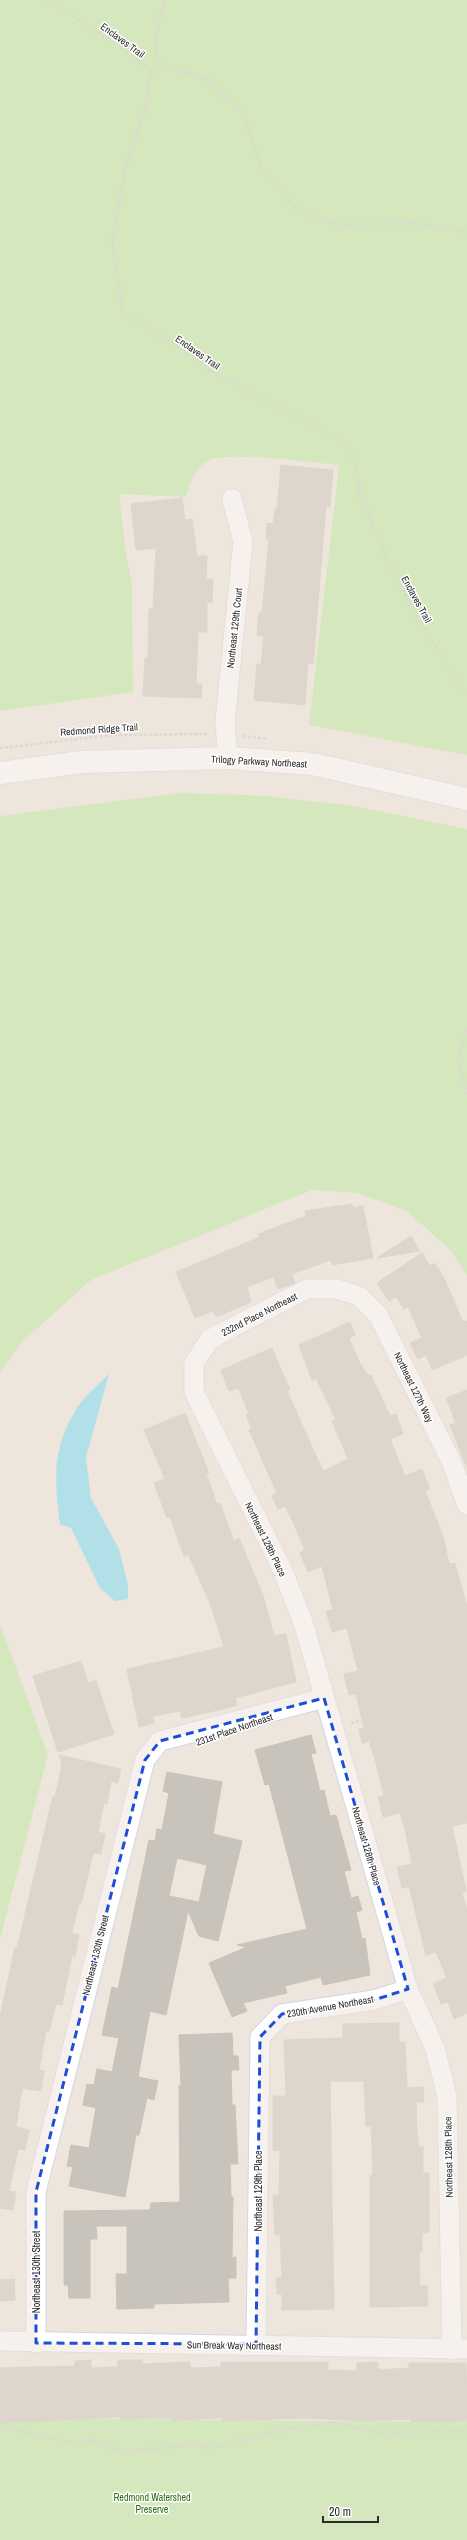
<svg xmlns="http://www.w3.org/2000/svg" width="467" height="2540" font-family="'Archivo Narrow',sans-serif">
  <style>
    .green { fill: #b6e995 }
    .water { fill: #68daf8 }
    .building { fill: #c9c4bb; stroke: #cac2b6; fill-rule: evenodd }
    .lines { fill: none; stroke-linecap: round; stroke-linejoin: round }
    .minor-casing { stroke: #d2d6e5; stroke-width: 21 }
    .tertiary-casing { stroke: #d2d6e5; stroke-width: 24 }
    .path { stroke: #c8c8c8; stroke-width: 2.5; stroke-dasharray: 3 2; stroke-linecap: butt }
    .minor { stroke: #fff; stroke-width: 19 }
    .tertiary { stroke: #fff; stroke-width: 22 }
    .marked { fill: none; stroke: #1d4ed8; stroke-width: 3; stroke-dasharray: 8 5; stroke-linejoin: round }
    .labels { text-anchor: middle; stroke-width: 3; stroke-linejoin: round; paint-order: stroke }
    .street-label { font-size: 10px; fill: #2b2b2b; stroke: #fff }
    .park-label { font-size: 10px; fill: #2d6f15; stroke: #fff }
  </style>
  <rect width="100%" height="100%" fill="#eee5dc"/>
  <g class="green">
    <path d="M0,0H467V755L309,725L339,465C313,463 226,450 207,461C194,469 190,483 186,497L119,494L126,554L132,583L133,692L0,711Z"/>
    <polygon points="182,793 267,796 354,806 467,829 467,1275 450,1250 407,1211 357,1193 312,1190 91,1280 23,1341 0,1373 0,816"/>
    <polygon points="0,1624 48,1755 0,1939"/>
    <polygon points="0,2418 467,2422 467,2540 0,2540"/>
  </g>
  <path class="water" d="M109,1374L86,1457L91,1498L119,1549L128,1585V1599L115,1601L100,1588L71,1528L60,1524C54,1480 52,1447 77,1408C85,1395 99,1384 109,1374Z"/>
  <g class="building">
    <polygon points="281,465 333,470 330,507 326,506 313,664 308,663 305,705 254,700 257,664 261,664 264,636 257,635 259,613 262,613 269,539 266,539 267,523 273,524 275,509 277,509"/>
    <polygon points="182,498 185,520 192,519 197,556 207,556 206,579 213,579 212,603 207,602 207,632 198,632 196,684 202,684 201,698 143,696 145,658 148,658 149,609 153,609 156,548 136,550 131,504"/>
    <polygon points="352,1204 353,1208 363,1206 373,1258 332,1265 331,1260 292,1274 295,1283 278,1289 273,1277 247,1287 251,1302 216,1317 213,1311 195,1318 176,1272 260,1237 258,1234 306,1216 305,1211"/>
    <polygon points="411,1236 420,1251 377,1258"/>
    <polygon points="422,1253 430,1266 435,1263 444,1278 463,1322 467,1321 467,1355 432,1370 426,1355 418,1359 410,1343 422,1338 408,1307 404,1309 396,1297 389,1301 377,1283"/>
    <polygon points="350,1322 355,1335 349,1338 360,1363 368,1376 371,1375 390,1416 396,1414 403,1434 390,1439 405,1476 422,1469 430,1489 425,1491 443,1536 449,1564 455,1563 467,1607 467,1823 452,1826 466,1891 462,1892 467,1910 467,2013 454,2019 448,2002 441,2004 433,1984 447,1978 436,1952 426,1955 409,1886 402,1888 397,1867 412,1864 405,1829 400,1813 383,1817 378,1797 384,1795 376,1763 369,1741 362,1743 359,1729 364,1728 356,1694 349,1695 344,1674 358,1671 347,1628 332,1632 326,1611 333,1610 322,1566 308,1572 300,1553 305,1550 292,1520 285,1506 278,1509 272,1496 277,1493 249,1430 252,1429 246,1415 249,1413 238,1388 229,1391 221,1370 272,1348 290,1390 287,1391 323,1471 348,1459 332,1421 336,1420 316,1378 312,1380 299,1345"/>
    <polygon points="467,1390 467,1466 466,1466 450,1425 456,1423 446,1398"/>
    <polygon points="185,1413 209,1473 206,1474 217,1504 220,1503 234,1541 239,1538 263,1595 274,1636 286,1634 296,1682 235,1698 237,1705 223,1709 182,1718 180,1711 153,1716 154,1723 139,1727 127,1669 224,1647 210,1603 188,1554 184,1556 170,1517 167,1518 154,1483 165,1479 144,1430"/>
    <polygon points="81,1661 88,1683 96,1680 114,1734 58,1752 33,1676"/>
    <polygon points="311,1735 316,1753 311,1754 320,1791 324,1790 330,1816 336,1815 351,1870 344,1871 351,1898 358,1896 362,1910 356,1912 362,1939 365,1938 370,1975 323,1985 321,1977 285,1986 287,1993 243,2003 247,2011 232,2017 209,1963 247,1947 237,1945 307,1929 269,1784 265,1785 255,1750"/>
    <polygon points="59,1755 121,1769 118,1783 111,1781 107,1804 104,1803 98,1832 105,1834 101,1854 93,1853 81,1904 79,1903 72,1933 79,1935 75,1956 72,1956 62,2005 56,2004 49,2032 46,2031 39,2070 44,2071 41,2091 22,2088 16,2127 29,2130 25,2150 18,2149 9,2191 16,2192 13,2210 0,2208 0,2016 15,1948 17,1948 53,1796 55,1797 62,1765"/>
    <path d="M167,1772L222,1782L213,1834L242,1841L218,1941L199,1936L188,1911L166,2015L150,2011L138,2077L158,2081L154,2100L147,2098L139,2135H136L125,2197L69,2186L73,2167L67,2166L71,2145L89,2148L96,2108L83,2105L87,2084L94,2085L97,2069L112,2072L119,2038L102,2035L112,1987L118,1989L149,1840L155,1841L157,1829L162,1830L169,1793L163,1791ZM177,1858L207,1865L199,1902L169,1896Z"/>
    <polygon points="399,2023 399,2042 405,2042 407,2088 423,2087 424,2102 416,2102 417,2132 419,2147 423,2147 423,2173 429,2173 429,2232 422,2233 422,2252 419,2253 420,2286 427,2285 428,2306 370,2307 370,2175 373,2175 371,2126 366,2126 364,2081 330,2081 334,2309 282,2310 282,2294 277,2294 276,2278 282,2278 280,2234 275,2235 273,2195 279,2195 280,2151 273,2150 273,2096 286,2096 284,2040 343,2038 343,2024"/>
    <polygon points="232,2033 233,2056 238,2056 239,2070 231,2070 232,2105 235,2105 238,2164 230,2164 231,2197 233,2197 232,2258 236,2257 236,2278 228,2278 229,2302 154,2304 154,2308 117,2309 116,2274 127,2274 127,2226 96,2226 97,2239 90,2239 90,2298 69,2298 68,2285 64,2285 64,2211 150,2210 151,2203 180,2202 179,2085 181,2086 179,2035"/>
    <polygon points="14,2279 15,2300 0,2301 0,2280"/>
    <polygon points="91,2360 91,2368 118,2367 118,2360 142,2360 143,2364 190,2362 190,2368 221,2367 221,2362 328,2362 328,2370 357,2371 357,2363 378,2362 378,2370 409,2368 409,2363 466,2363 467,2421 411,2422 411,2419 365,2421 306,2418 223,2421 223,2418 172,2420 172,2418 120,2419 120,2417 0,2423 0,2368 75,2366 75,2361"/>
  </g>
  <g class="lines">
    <defs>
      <g id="minor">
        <polyline points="228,758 225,722 243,542 232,499"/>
        <polyline points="0,2341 467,2349"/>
        <polyline points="36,2343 36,2192 145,1760 160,1741 324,1698"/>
        <polyline points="256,2344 260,2037 282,2014 374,2000 408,1989"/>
        <polyline points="452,2350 447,2097 435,2048 408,1989 303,1622 282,1569 194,1392 194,1363 210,1339 307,1289 337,1289 359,1296 378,1315 452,1463 467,1505"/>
      </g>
      <polyline id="tertiary" points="0,773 81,762 228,758 313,764 467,799"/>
    </defs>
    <use href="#minor" class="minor-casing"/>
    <use href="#tertiary" class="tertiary-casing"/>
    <g class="path">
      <polyline points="47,0 132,54 151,71 145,110 124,174 112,242 123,312 179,347 217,375 345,442 356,462 360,495 389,564 421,624 467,696"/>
      <polyline points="164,0 155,43 158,58 170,69 209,80 243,113 262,170 298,210 339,225 413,223 467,232"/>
      <polyline points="243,736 268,739"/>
      <polyline points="0,748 113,735 209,734"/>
      <polyline points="467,1029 458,1057 467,1094"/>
      <polyline points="351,1723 467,1691"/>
      <polyline points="0,2430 6,2429 42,2435 71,2443 94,2441 123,2452 188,2445 212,2448 288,2429 334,2423 382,2433 467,2431"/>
    </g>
    <use href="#minor" class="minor"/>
    <use href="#tertiary" class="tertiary"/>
  </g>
  <path d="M0 0H467V2540H0ZM324,1698L408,1989L374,2000L282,2014L260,2037L256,2344L36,2343V2192L145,1760L160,1741Z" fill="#eee5dc" fill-opacity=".55" fill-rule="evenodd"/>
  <path class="marked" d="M324,1698L408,1989L374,2000L282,2014L260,2037L256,2344L36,2343V2192L145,1760L160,1741Z"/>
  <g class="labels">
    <g class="street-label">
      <text transform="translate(123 40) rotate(36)" y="4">Enclaves Trail</text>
      <text transform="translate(198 352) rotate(35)" y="4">Enclaves Trail</text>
      <text transform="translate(417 599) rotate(61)" y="4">Enclaves Trail</text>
      <text transform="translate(234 628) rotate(-84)" y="4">Northeast 129th Court</text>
      <text transform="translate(99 729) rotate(-4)" y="4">Redmond Ridge Trail</text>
      <text transform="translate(259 761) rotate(3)" y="4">Trilogy Parkway Northeast</text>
      <text transform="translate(259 1314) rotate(-27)" y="4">232nd Place Northeast</text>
      <text transform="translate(414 1387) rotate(64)" y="4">Northeast 127th Way</text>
      <text transform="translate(266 1539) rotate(64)" y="4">Northeast 128th Place</text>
      <text transform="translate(234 1729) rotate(-19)" y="4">231st Place Northeast</text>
      <text transform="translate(367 1846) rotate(74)" y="4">Northeast 128th Place</text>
      <text transform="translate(95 1955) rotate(-76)" y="4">Northeast 130th Street</text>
      <text transform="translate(330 2006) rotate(-10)" y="4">230th Avenue Northeast</text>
      <text transform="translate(448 2157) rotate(-91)" y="4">Northeast 128th Place</text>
      <text transform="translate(258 2191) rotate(-90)" y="4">Northeast 129th Place</text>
      <text transform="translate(36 2272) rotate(-90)" y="4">Northeast 130th Street</text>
      <text transform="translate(234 2345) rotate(1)" y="4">Sun Break Way Northeast</text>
    </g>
    <g class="park-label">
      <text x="152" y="2501">Redmond Watershed<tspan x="152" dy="12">Preserve</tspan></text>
    </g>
  </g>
  <path d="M323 2516v6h55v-6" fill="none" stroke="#2b2b2b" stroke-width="2"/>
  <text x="329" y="2516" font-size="12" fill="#2b2b2b" stroke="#ffffff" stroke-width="3" paint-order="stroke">20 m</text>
</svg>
